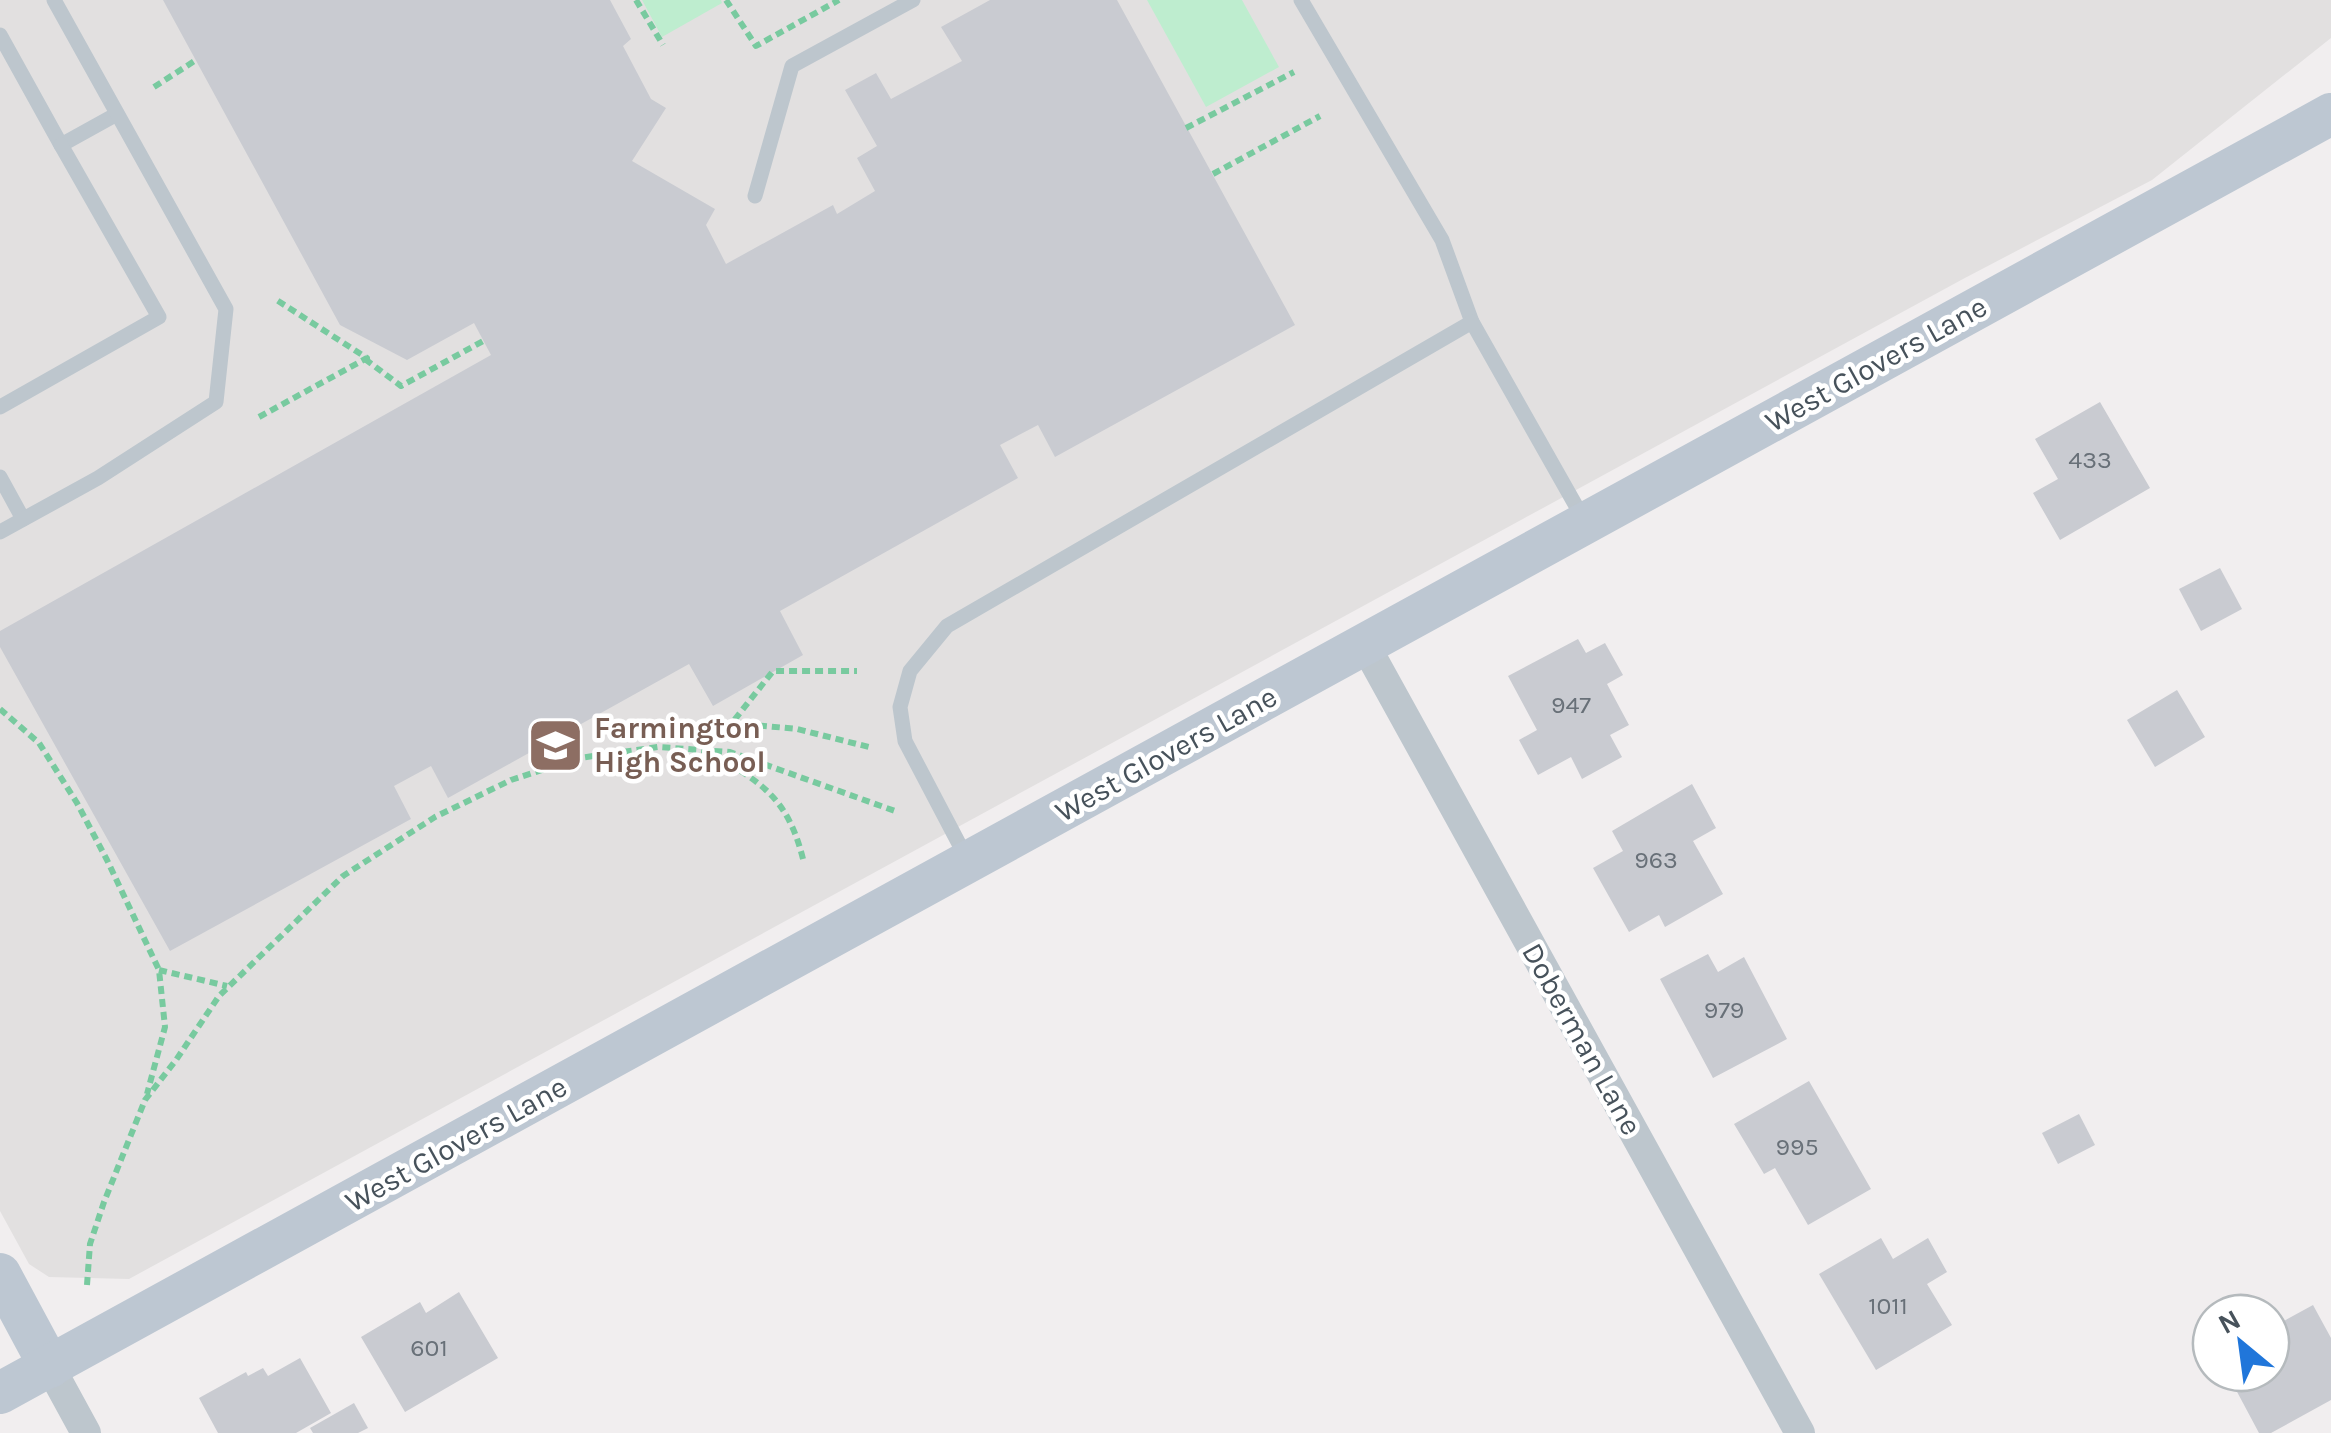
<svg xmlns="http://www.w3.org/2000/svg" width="2331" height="1433" font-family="Karla,sans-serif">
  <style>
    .education { fill: #e2e0e0 }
    .green { fill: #beedcf }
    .building { fill: #c9cbd1 }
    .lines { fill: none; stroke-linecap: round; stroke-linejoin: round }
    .path { stroke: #78ca9f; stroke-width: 6; stroke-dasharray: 8 5; stroke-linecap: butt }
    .lane { stroke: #bdc6cd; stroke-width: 15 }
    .street { stroke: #bdc6cd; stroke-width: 30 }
    .secondary { stroke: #bdc7d2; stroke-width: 42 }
    .labels { text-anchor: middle; stroke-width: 9; stroke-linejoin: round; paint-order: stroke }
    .number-label { font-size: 25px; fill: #687078 }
    .street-label { font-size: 30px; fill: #47525b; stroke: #fff }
    .education-label { font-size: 30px; font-weight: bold; fill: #785e54; stroke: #fff; text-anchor: start }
  </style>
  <rect width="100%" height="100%" fill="#f1eeef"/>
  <polygon class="education" points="0,0 2331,0 2331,38 2152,180 1963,279 129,1279 49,1277 29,1264 0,1211"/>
  <g class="green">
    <polygon points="642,0 721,0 722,3 662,37"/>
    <polygon points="1147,0 1242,0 1279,67 1206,107"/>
  </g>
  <g class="building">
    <polygon points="163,0 610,0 631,39 623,46 651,99 666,108 632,161 715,209 706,225 726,264 833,205 837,214 875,191 857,158 877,146 845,90 876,73 891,99 962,61 941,27 990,0 1117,0 1295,325 1055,457 1038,425 1000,445 1018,478 780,611 803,655 713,706 689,664 448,798 431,766 394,786 411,819 170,951 0,647 0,631 491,355 474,323 407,360 340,325"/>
    <polygon points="2100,402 2150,488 2060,540 2033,493 2058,479 2035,439"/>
    <polygon points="2220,568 2242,609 2201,631 2179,589"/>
    <polygon points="1578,639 1586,653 1605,643 1623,675 1607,684 1629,725 1610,735 1622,757 1582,779 1571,757 1538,775 1519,740 1537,730 1508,676"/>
    <polygon points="2177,690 2205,737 2155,767 2127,720"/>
    <polygon points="1692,784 1716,828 1693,841 1723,894 1665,927 1659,915 1629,932 1593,868 1623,851 1612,831"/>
    <polygon points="1708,954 1718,972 1744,957 1787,1039 1713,1078 1660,979"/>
    <polygon points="1809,1081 1871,1189 1808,1225 1775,1168 1764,1174 1734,1124"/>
    <polygon points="2079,1114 2095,1145 2058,1164 2042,1133"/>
    <polygon points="1881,1238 1893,1259 1928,1238 1947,1272 1927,1284 1952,1325 1876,1370 1819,1274"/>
    <polygon points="459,1292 498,1358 405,1412 361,1337 420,1302 426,1313"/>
    <polygon points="2313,1305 2331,1338 2331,1400 2271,1433 2259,1433 2227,1373 2271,1373 2271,1328"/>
    <polygon points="300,1358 331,1413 296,1433 218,1433 199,1398 246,1372 248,1376 263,1368 268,1376"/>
    <polygon points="354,1403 368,1428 358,1433 313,1433 310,1428"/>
  </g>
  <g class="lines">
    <g class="path">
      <polyline points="636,0 663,45"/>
      <polyline points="726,0 756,46 839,0"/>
      <polyline points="154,87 196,60"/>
      <polyline points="1186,128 1294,72"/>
      <polyline points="1213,174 1320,116"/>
      <polyline points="365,359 401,386 483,341"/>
      <polyline points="259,417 367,358 275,299"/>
      <polyline points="0,709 39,743 77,803 107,860 159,970 165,1027 147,1094"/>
      <polyline points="733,723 797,729 869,747"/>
      <path d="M803,859C787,795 759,781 705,750L732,723L773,671H857"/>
      <polyline points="159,970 227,986"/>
      <polyline points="87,1285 90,1244 104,1202 145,1100 176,1060 219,996 343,876 435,817 511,780 579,758 658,747 730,752 895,811"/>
    </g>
    <g class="lane">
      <polyline points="1301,0 1442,240 1472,322"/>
      <polyline points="0,35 61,145 117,114"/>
      <polyline points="755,196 792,66 913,0"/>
      <polyline points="0,407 159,317 61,145"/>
      <polyline points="0,477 23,519"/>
      <polyline points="0,532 98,478 216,402 226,309 54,0"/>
      <polyline points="967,859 905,741 900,707 910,671 947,626 1472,322 1584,520"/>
    </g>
    <g class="street">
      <polyline points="1365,645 1800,1433"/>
      <polyline points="50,1367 86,1433"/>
    </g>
    <g class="secondary">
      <polyline points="0,1274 50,1367"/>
      <polyline points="0,1393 2331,114"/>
    </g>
  </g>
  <defs>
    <symbol id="school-square" viewBox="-11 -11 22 22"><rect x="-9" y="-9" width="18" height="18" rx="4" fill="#8d6e63" stroke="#fff"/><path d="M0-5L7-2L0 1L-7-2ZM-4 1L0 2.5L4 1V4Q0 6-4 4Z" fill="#fff"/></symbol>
  </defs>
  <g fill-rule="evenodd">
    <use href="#school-square" x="524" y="714" width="63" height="63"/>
  </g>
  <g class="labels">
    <g class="number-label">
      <text x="2090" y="468">433</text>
      <text x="1571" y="713">947</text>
      <text x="1656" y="868">963</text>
      <text x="1724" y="1018">979</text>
      <text x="1797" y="1155">995</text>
      <text x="1888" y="1314">1011</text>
      <text x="429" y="1356">601</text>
    </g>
    <g class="street-label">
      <text transform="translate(1876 364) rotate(-29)" y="10">West Glovers Lane</text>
      <text transform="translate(1166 754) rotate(-29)" y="10">West Glovers Lane</text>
      <text transform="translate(1582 1039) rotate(61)" y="10">Doberman Lane</text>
      <text transform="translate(456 1144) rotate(-29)" y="10">West Glovers Lane</text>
    </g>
    <g class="education-label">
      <text x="594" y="738">Farmington<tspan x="594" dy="34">High School</tspan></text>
    </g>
  </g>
  <g transform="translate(2241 1343) rotate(331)"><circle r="48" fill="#ffffff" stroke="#b5babd" stroke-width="2.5"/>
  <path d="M0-8L18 38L0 25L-18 38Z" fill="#2076da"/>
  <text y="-15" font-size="28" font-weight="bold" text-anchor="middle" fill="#47525b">N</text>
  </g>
</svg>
